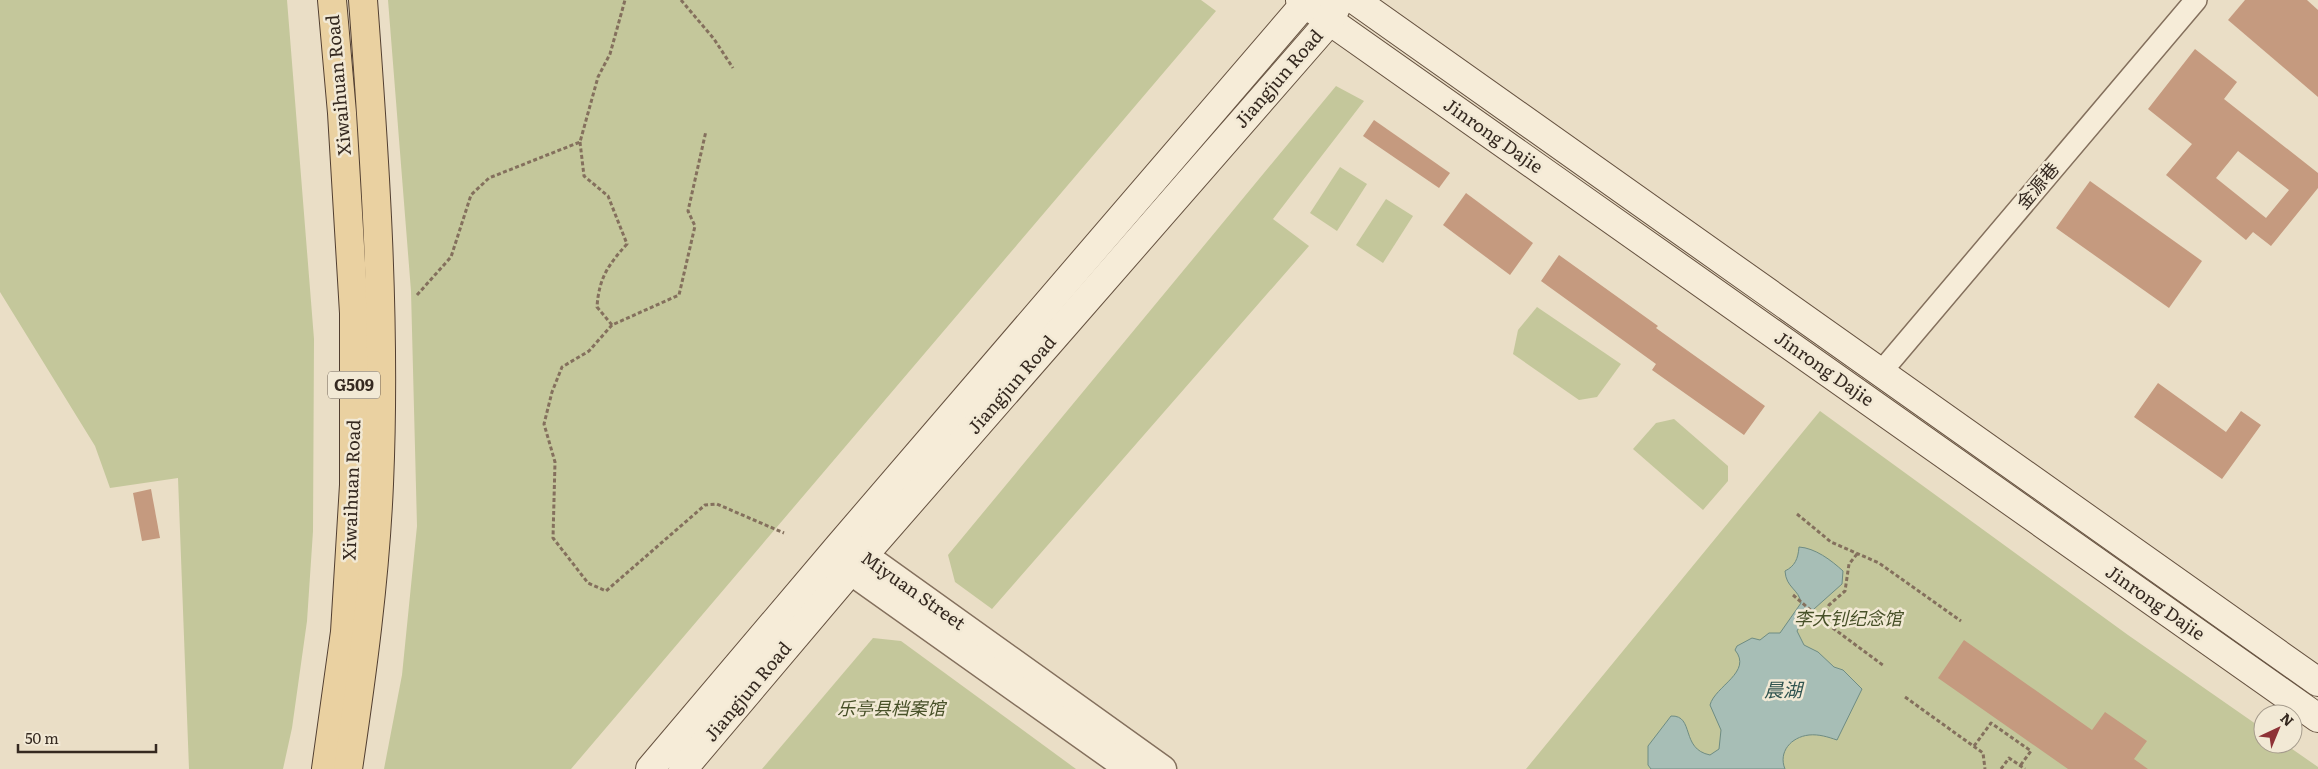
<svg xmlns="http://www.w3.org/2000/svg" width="2318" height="769" font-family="Literata,'Noto Sans SC',serif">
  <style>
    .green { fill: #c4c79b }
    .water { fill: #a7beb6; stroke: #6e8c83 }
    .building { fill: #c59a7f; fill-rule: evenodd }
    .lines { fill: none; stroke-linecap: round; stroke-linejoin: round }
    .minor-casing { stroke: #84705d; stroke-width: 24 }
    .tertiary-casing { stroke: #84705d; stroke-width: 29 }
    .secondary-casing { stroke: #665240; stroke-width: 30 }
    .primary-casing { stroke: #523f31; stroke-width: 30 }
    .path { stroke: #84705d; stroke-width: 3; stroke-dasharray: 4 2.5; stroke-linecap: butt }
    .minor { stroke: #f6ecd8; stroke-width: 21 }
    .tertiary { stroke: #f6ecd8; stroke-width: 26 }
    .secondary { stroke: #f6ecd8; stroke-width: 28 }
    .primary { stroke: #ead1a1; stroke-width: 28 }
    .labels { text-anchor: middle; stroke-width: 5; stroke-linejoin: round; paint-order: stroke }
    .shield { fill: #f2e9d5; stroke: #6e6356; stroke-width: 1 }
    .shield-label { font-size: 16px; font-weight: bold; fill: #352920 }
    .street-label { font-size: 18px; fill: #352920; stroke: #f2e9d5 }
    .park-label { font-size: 18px; font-style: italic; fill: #475028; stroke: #f2e9d5 }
    .water-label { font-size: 19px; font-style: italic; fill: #305450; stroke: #f2e9d5 }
  </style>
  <rect width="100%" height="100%" fill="#eadec6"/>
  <g class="green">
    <polygon points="0,0 287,0 314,339 313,531 307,621 292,728 283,769 189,769 178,478 110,488 95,446 0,292"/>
    <polygon points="388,0 1201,0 1216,11 571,769 384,769 402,675 417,526 411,291"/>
    <polygon points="1336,86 1364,101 1273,219 1309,246 992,609 955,582 948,555"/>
    <polygon points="1340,167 1367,184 1337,231 1310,213"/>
    <polygon points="1386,199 1413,216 1383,263 1356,245"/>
    <polygon points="1537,307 1621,364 1597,397 1579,400 1513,354 1518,330"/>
    <polygon points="1820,411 2128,635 2263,729 2263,744 2285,744 2318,767 2318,769 1526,769"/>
    <polygon points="1674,419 1728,466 1728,481 1703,510 1633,449 1656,423"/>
    <polygon points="873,638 901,641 1076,769 762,769"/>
  </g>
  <path class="water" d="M1799,547C1815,548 1831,560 1843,571L1842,584L1805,617L1797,631L1804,645L1818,652L1834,667L1843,670L1862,689L1837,740C1828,737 1819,734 1809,735C1791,737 1778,752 1785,769H1651L1648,765V746L1671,716C1695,715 1680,749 1710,755L1719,749L1721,730L1710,705C1715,686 1753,672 1735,650L1737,646L1752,638L1760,640L1769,633H1780L1801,603C1799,589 1786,588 1785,571C1795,566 1798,559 1799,547Z"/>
  <g class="building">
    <polygon points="2245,0 2307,0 2318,10 2318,97 2228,20"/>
    <path d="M2195,49L2237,82L2224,99L2318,173V188L2271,246L2253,232L2246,240L2166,175L2192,144L2148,109ZM2238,151L2289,190L2266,218L2216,178Z"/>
    <polygon points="1374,120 1450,173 1439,188 1363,136"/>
    <polygon points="2090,181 2202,261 2169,308 2056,228"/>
    <polygon points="1466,193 1533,243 1510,275 1443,225"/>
    <polygon points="1559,255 1658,326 1656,328 1765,406 1744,435 1652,370 1656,364 1541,281"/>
    <polygon points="2158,383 2226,432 2241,411 2261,425 2222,479 2134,417"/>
    <polygon points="151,489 160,538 142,541 133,493"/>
    <polygon points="1964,640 2092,730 2105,712 2147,741 2134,759 2148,769 2068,769 1938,678"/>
  </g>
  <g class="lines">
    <defs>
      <polyline id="minor" points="1881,372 2196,0"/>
      <g id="tertiary">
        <polyline points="844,547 864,555 1163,769"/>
        <polyline points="841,551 850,571 1129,769"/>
      </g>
      <g id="secondary">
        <polyline points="1300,0 2318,718"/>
        <polyline points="1355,0 2318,682"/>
        <polyline points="650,769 839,546 1308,0"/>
        <polyline points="683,769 864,555 1330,21 1337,5"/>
      </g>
      <g id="primary">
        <polyline points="326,769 345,632 354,485 354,313 342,113 332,0"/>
        <path d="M348,769C362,674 375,579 379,484C386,323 375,161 363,0"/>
      </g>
    </defs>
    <use href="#minor" class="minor-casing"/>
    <use href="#tertiary" class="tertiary-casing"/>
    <use href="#secondary" class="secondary-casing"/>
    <use href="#primary" class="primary-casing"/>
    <g class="path">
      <polyline points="681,0 714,39 733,68"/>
      <path d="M580,142L584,176L608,196L627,244C608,265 599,278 597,307L612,325L679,295L695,226L688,211L706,131"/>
      <polyline points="417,295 451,257 471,195 489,178 580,142 598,77 610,54 625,0"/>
      <polyline points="612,325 589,351 562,367 552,392 544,424 555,462 553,538 588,583 606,591 705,505 717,504 784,533"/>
      <polyline points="1797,514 1831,542 1879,563 1961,621"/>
      <polyline points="1857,554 1849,564 1845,591 1829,605 1822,620 1884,666"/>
      <polyline points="1793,595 1822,620"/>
      <polyline points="1905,697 1983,753 1985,769"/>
      <polyline points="1974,746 1991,723 2031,751 2020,766"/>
      <polyline points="2001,769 2009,758 2025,769"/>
    </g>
    <use href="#minor" class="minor"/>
    <use href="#tertiary" class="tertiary"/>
    <use href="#secondary" class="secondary"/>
    <use href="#primary" class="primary"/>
  </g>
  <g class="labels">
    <rect class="shield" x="328" y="371.5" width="52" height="27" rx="4"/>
    <g class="shield-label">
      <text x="354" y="391">G509</text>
    </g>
    <g class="street-label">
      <text transform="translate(1279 79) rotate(-49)" y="6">Jiangjun Road</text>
      <text transform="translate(339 85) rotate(-95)" y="6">Xiwaihuan Road</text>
      <text transform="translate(1493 136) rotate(35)" y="6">Jinrong Dajie</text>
      <text transform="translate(2038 186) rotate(-50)" y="6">金源巷</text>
      <text transform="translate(1824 369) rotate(35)" y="6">Jinrong Dajie</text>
      <text transform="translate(1012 385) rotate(-49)" y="6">Jiangjun Road</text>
      <text transform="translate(352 490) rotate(-88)" y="6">Xiwaihuan Road</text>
      <text transform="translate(913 591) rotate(35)" y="6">Miyuan Street</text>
      <text transform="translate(2155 603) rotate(35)" y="6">Jinrong Dajie</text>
      <text transform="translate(748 692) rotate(-50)" y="6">Jiangjun Road</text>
    </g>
    <g class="park-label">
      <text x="1848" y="625">李大钊纪念馆</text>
      <text x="891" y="715">乐亭县档案馆</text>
    </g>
    <g class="water-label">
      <text x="1783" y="697">晨湖</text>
    </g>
  </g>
  <g transform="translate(2278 729) rotate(44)"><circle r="24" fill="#f2e9d5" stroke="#a69c8d"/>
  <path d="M0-4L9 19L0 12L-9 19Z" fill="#8e3236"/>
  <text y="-8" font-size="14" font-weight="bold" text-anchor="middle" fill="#352920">N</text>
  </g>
  <path d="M18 744v8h138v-8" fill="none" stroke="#352920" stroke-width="2.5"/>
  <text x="25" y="744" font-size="15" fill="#352920" stroke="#f2e9d5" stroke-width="4" paint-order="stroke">50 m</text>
</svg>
